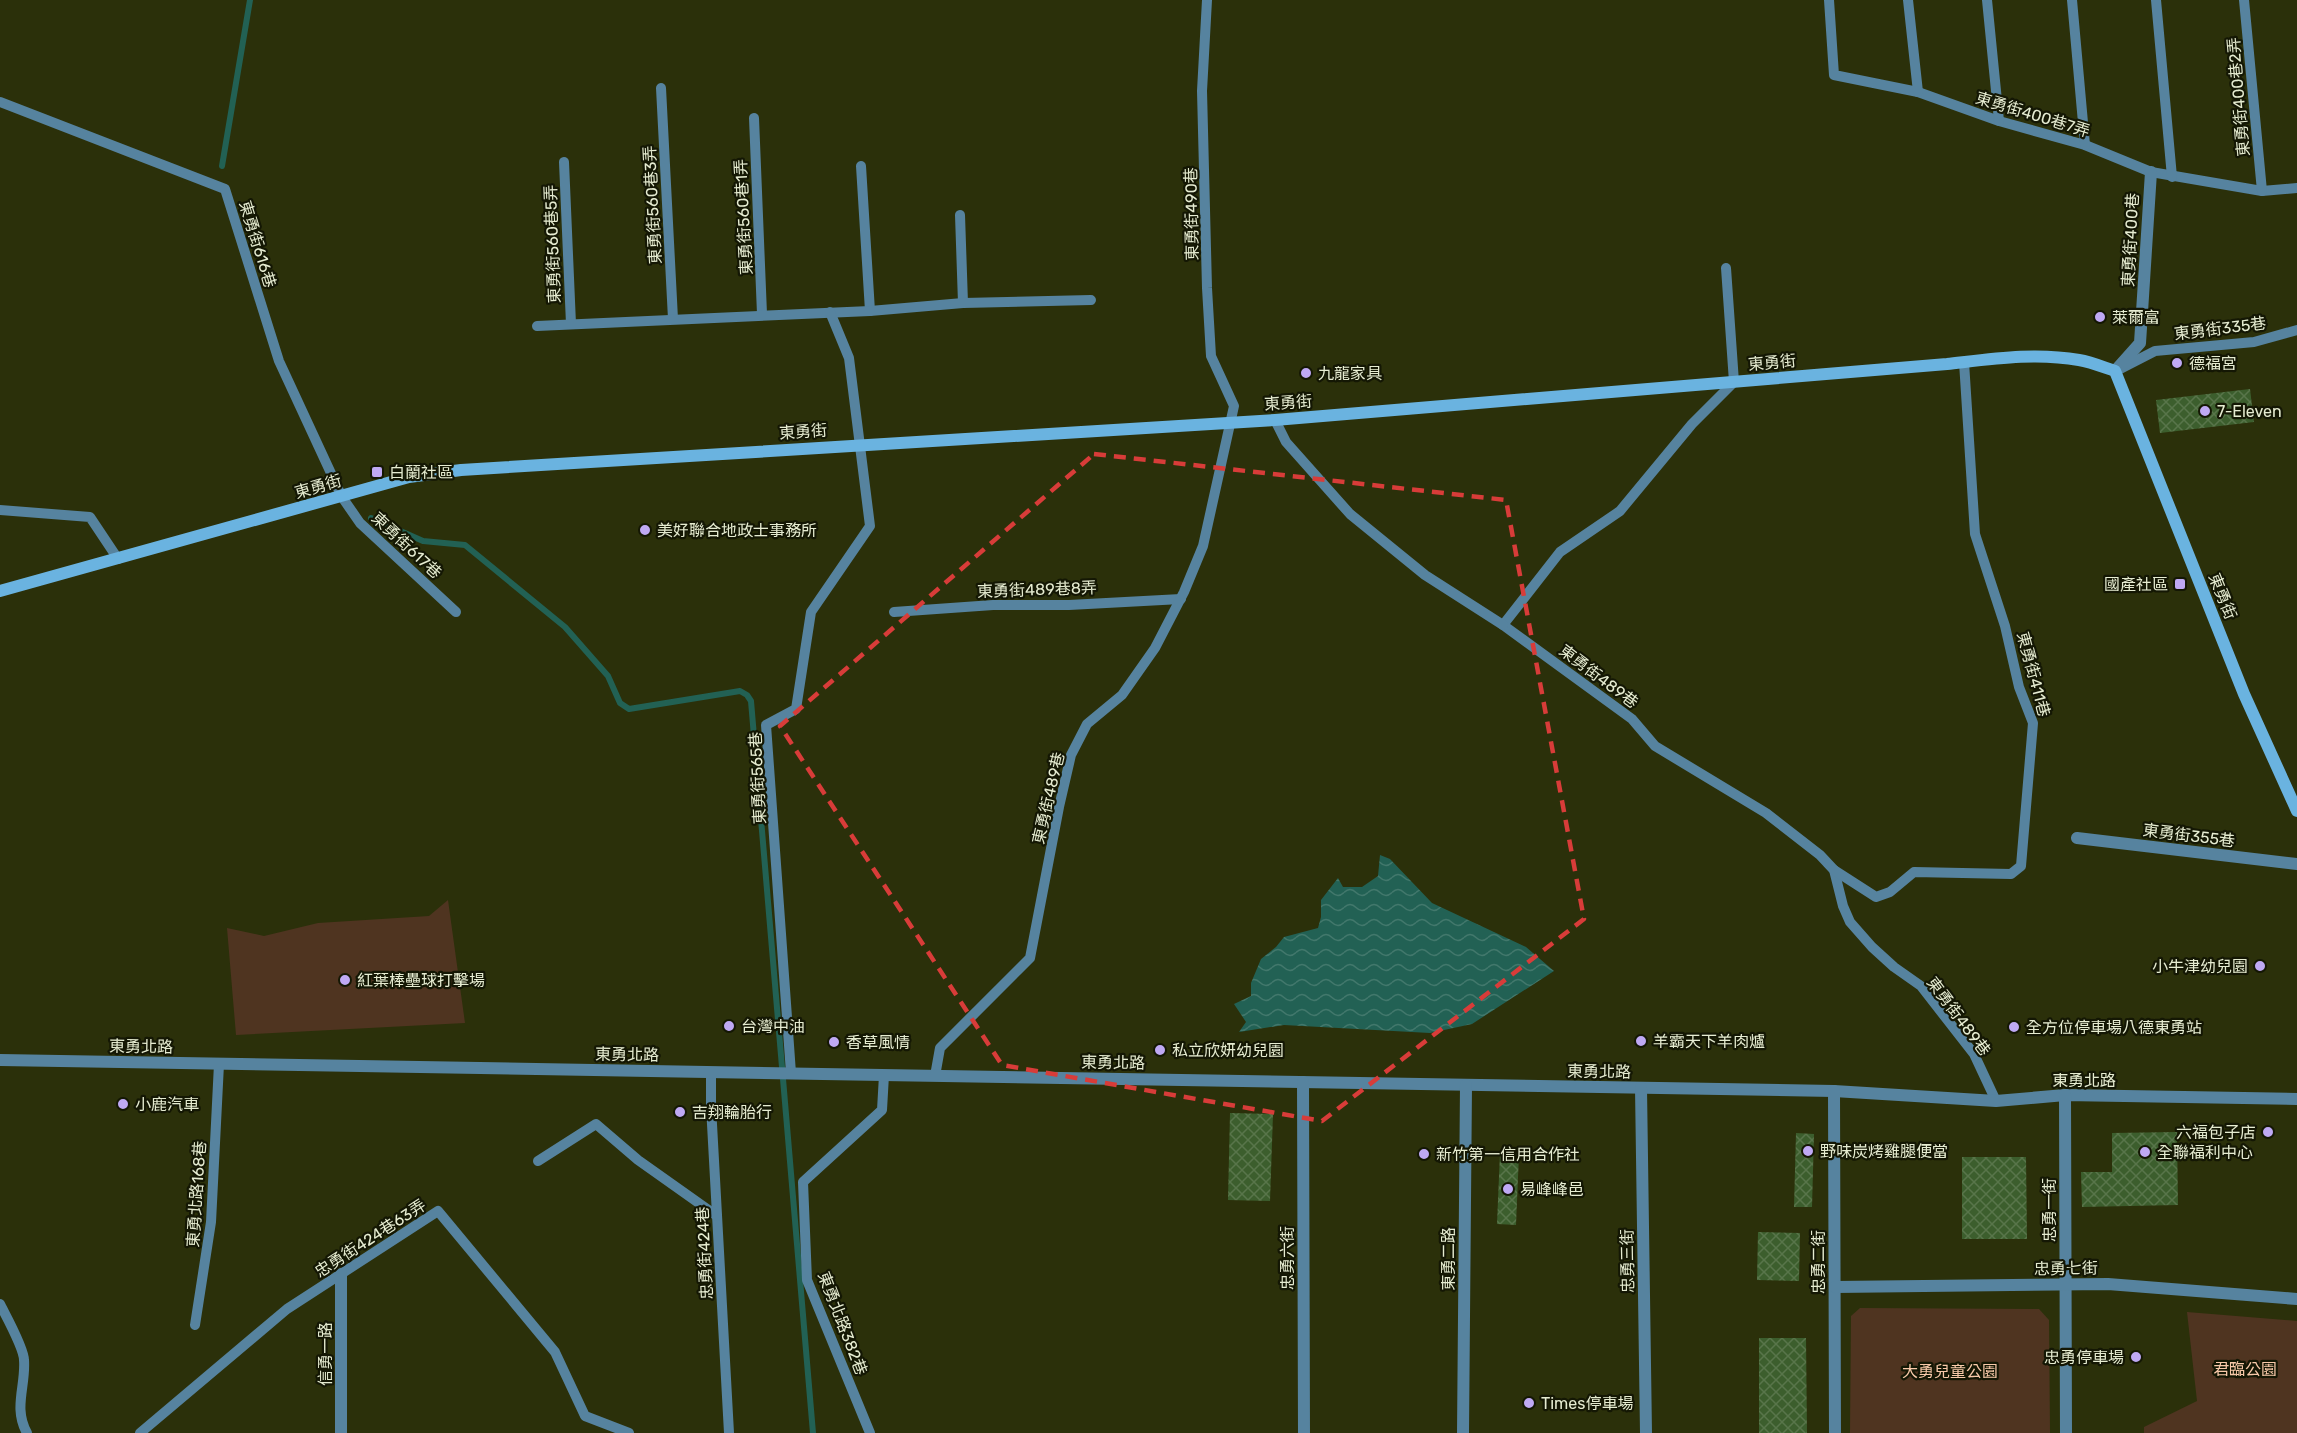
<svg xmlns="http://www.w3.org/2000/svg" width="2297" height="1433" font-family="Rubik,'Noto Sans TC',sans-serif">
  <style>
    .green { fill: #4f3420 }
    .water { fill: url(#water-waves) }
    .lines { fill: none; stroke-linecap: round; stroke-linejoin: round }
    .stream { stroke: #226154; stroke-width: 6 }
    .building { fill: url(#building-cross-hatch) }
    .lane { stroke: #56839f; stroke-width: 10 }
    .street { stroke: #56839f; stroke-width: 12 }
    .secondary { stroke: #6ab3e0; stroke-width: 12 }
    .marked { fill: none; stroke: #d83c39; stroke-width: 4.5; stroke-dasharray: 12 8; stroke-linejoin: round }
    .poi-dot { fill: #bfa9f4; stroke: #141704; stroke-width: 2 }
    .labels { text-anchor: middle; stroke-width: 4.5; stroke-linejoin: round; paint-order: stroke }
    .street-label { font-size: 16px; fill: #e6ecd1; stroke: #141704 }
    .poi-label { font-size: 16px; fill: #e6ecd1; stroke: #141704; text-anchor: start }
    .park-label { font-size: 16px; fill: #f8c9a9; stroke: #141704 }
  </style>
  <defs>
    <pattern id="water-waves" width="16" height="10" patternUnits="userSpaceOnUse" patternTransform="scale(1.5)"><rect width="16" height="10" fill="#226154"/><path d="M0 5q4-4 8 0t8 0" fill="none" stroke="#42786c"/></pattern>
    <pattern id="building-cross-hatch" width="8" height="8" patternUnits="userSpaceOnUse" patternTransform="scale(1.5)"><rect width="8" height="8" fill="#3c5e2d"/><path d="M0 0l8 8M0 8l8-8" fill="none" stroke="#58754a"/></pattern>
  </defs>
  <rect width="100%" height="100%" fill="#2b300a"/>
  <g class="green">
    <polygon points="448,900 465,1023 236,1035 227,928 264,936 318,923 429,916"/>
    <polygon points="1860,1308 2039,1309 2049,1320 2050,1433 1850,1433 1851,1316"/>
    <polygon points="2187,1312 2297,1321 2297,1433 2144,1433 2144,1427 2197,1401"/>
  </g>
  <polygon class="water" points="1380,855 1390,859 1432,903 1526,947 1554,971 1472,1024 1430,1033 1284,1025 1239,1032 1246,1022 1234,1004 1251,996 1251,983 1261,959 1276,947 1284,937 1318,928 1321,917 1321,900 1338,878 1343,887 1362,887 1378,876"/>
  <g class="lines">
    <g class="stream">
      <polyline points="222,166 250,0"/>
      <polyline points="371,518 423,541 465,545 565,627 608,676 620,703 629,709 740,691 747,695 751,701 813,1433"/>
    </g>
  </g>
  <g class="building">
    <polygon points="2250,389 2254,422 2160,433 2156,400"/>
    <polygon points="1230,1113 1273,1114 1270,1201 1228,1200"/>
    <polygon points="2177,1132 2178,1205 2082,1207 2081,1172 2112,1172 2112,1133"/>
    <polygon points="1796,1133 1814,1134 1812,1207 1794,1207"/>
    <polygon points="1500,1153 1519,1154 1516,1225 1497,1224"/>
    <polygon points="1962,1157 2026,1157 2027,1239 1962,1239"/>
    <polygon points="1758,1232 1800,1233 1799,1281 1757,1280"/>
    <polygon points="1759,1338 1806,1338 1807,1433 1759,1433"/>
  </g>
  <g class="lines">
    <g class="lane">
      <polyline points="1829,0 1834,75 1918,92 1999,121 2085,145 2151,172 2262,191 2297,188"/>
      <polyline points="1908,0 1918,92"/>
      <polyline points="1987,0 1999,121"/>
      <polyline points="2072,0 2085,145"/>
      <polyline points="2156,0 2172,177"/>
      <polyline points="2244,0 2262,191"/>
      <polyline points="661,88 673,319"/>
      <polyline points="0,102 225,189 279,361 342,497 360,523 456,612"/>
      <polyline points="754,118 762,314"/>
      <polyline points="564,162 571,324"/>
      <polyline points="861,166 870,311"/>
      <polyline points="960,215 963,303"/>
      <polyline points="1726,268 1734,382 1692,424 1620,511 1560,552 1503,625 1632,719 1655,746 1766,813 1820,855 1834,870 1843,906 1850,922 1872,947 1894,967 1921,986 1974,1054 1996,1101"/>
      <polyline points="537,326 870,311 963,303 1091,300"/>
      <polyline points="2118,370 2155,351 2254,342 2297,330"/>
      <polyline points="1275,420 1286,442 1350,514 1425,575 1503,625"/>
      <polyline points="0,510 90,517 118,559"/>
      <polyline points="894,612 993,605 1069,605 1181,599"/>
      <polyline points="1834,870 1876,897 1890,892 1914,872 2011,874 2021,866 2033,723 2019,687 2005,626 1975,534 1964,362"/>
      <polyline points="711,1072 711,1106 729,1433"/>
      <polyline points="791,1073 766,725 796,709 811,612 870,526 849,358 830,312"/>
      <polyline points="935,1076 940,1048 1030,958 1059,807 1071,755 1087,724 1122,695 1155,648 1184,592 1203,546 1234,406 1211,356 1207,288 1202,91 1207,0"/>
      <polyline points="538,1161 596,1124 638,1160 717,1216"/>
      <path d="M0,1304C6,1316 24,1348 24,1360C26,1386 13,1408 27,1433"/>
      <polyline points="195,1325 211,1222 219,1064"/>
      <polyline points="140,1433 287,1309 438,1211 555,1352 585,1416 629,1433"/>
      <polyline points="870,1433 807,1280 803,1182 882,1110 884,1075"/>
    </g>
    <g class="street">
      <polyline points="2115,371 2140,343 2151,172"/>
      <polyline points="2077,838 2297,864"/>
      <polyline points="0,1060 1834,1091 1996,1101 2065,1095 2297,1099"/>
      <polyline points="1303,1082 1304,1433"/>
      <polyline points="1641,1088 1646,1433"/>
      <polyline points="1834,1091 1835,1433"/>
      <polyline points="2065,1095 2066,1433"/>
      <polyline points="341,1274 341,1433"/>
      <polyline points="1835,1287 2108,1284 2297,1299"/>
      <polyline points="1463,1433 1466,1085"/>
    </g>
    <path class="secondary" d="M0,591L409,477L461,470L1275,420L1947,364C1991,359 2035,352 2079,360C2091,362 2103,367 2115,371L2244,694L2297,811"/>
  </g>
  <path class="marked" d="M1094,454L1506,500L1584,919L1322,1121L1002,1065L780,726Z"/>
  <g class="poi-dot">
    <circle cx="2100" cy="317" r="6"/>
    <circle cx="2177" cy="363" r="6"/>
    <circle cx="1306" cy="373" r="6"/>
    <circle cx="2205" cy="411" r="6"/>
    <rect x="371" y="466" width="12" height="12" rx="3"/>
    <circle cx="645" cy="530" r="6"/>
    <rect x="2174" y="578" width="12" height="12" rx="3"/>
    <circle cx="2260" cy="966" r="6"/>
    <circle cx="345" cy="980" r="6"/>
    <circle cx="729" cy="1026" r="6"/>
    <circle cx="2014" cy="1027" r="6"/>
    <circle cx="1641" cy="1041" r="6"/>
    <circle cx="834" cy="1042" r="6"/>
    <circle cx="1160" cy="1050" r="6"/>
    <circle cx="123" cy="1104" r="6"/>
    <circle cx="680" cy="1112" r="6"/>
    <circle cx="2268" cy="1132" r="6"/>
    <circle cx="1808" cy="1151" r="6"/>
    <circle cx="2145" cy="1152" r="6"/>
    <circle cx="1424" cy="1154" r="6"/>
    <circle cx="1508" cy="1189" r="6"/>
    <circle cx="2136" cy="1357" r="6"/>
    <circle cx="1529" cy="1403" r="6"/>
  </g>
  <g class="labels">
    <g class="street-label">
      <text transform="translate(2238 97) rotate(-95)" y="6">東勇街400巷2弄</text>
      <text transform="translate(2033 114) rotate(17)" y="6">東勇街400巷7弄</text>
      <text transform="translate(652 205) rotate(-93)" y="6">東勇街560巷3弄</text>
      <text transform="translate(1191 214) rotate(-91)" y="6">東勇街490巷</text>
      <text transform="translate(743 217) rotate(-93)" y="6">東勇街560巷1弄</text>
      <text transform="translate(2130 240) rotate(-87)" y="6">東勇街400巷</text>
      <text transform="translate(258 244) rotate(73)" y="6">東勇街616巷</text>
      <text transform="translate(552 244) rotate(-92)" y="6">東勇街560巷5弄</text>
      <text transform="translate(2220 328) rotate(-7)" y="6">東勇街335巷</text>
      <text transform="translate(1772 362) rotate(-5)" y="6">東勇街</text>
      <text transform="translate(1288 402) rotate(-4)" y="6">東勇街</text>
      <text transform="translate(803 431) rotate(-4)" y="6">東勇街</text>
      <text transform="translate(318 486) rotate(-16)" y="6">東勇街</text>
      <text transform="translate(407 545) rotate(43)" y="6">東勇街617巷</text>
      <text transform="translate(1037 589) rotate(-2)" y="6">東勇街489巷8弄</text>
      <text transform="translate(2223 596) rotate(68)" y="6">東勇街</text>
      <text transform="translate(2034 674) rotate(75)" y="6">東勇街411巷</text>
      <text transform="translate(1599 676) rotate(37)" y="6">東勇街489巷</text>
      <text transform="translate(757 778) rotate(-93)" y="6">東勇街565巷</text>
      <text transform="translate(1048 798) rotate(-77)" y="6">東勇街489巷</text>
      <text transform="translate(2189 835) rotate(7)" y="6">東勇街355巷</text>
      <text transform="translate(1959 1016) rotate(53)" y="6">東勇街489巷</text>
      <text transform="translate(141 1046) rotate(1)" y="6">東勇北路</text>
      <text transform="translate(627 1054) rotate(1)" y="6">東勇北路</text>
      <text transform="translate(1113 1062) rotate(1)" y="6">東勇北路</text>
      <text transform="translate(1599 1071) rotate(1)" y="6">東勇北路</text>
      <text x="2084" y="1086">東勇北路</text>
      <text transform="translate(196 1194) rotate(-86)" y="6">東勇北路168巷</text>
      <text transform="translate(2049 1210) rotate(-90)" y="6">忠勇一街</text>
      <text transform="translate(370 1238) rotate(-33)" y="6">忠勇街424巷63弄</text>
      <text transform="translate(704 1253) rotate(-93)" y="6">忠勇街424巷</text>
      <text transform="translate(1287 1258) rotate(-90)" y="6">忠勇六街</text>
      <text transform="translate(1448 1259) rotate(-90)" y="6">東勇二路</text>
      <text transform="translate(1627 1261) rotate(-91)" y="6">忠勇三街</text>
      <text transform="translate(1818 1262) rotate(-90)" y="6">忠勇二街</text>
      <text transform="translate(2066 1268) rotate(-1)" y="6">忠勇七街</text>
      <text transform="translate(843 1323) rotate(69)" y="6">東勇北路382巷</text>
      <text transform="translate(325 1354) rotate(-90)" y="6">信勇一路</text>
    </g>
    <g class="poi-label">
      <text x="2112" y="323">萊爾富</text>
      <text x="2189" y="369">德福宮</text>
      <text x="1318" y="379">九龍家具</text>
      <text x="2217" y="417">7-Eleven</text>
      <text x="389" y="478">白蘭社區</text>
      <text x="657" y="536">美好聯合地政士事務所</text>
      <text x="2168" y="590" text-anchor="end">國產社區</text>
      <text x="2248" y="972" text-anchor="end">小牛津幼兒園</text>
      <text x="357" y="986">紅葉棒壘球打擊場</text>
      <text x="741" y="1032">台灣中油</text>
      <text x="2026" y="1033">全方位停車場八德東勇站</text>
      <text x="1653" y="1047">羊霸天下羊肉爐</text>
      <text x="846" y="1048">香草風情</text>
      <text x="1172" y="1056">私立欣妍幼兒園</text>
      <text x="135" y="1110">小鹿汽車</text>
      <text x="692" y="1118">吉翔輪胎行</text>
      <text x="2256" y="1138" text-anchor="end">六福包子店</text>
      <text x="1820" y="1157">野味炭烤雞腿便當</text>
      <text x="2157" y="1158">全聯福利中心</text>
      <text x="1436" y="1160">新竹第一信用合作社</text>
      <text x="1520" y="1195">易峰峰邑</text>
      <text x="2124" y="1363" text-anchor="end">忠勇停車場</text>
      <text x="1541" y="1409">Times停車場</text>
    </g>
    <g class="park-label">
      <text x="2245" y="1375">君臨公園</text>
      <text x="1950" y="1377">大勇兒童公園</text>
    </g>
  </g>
</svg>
